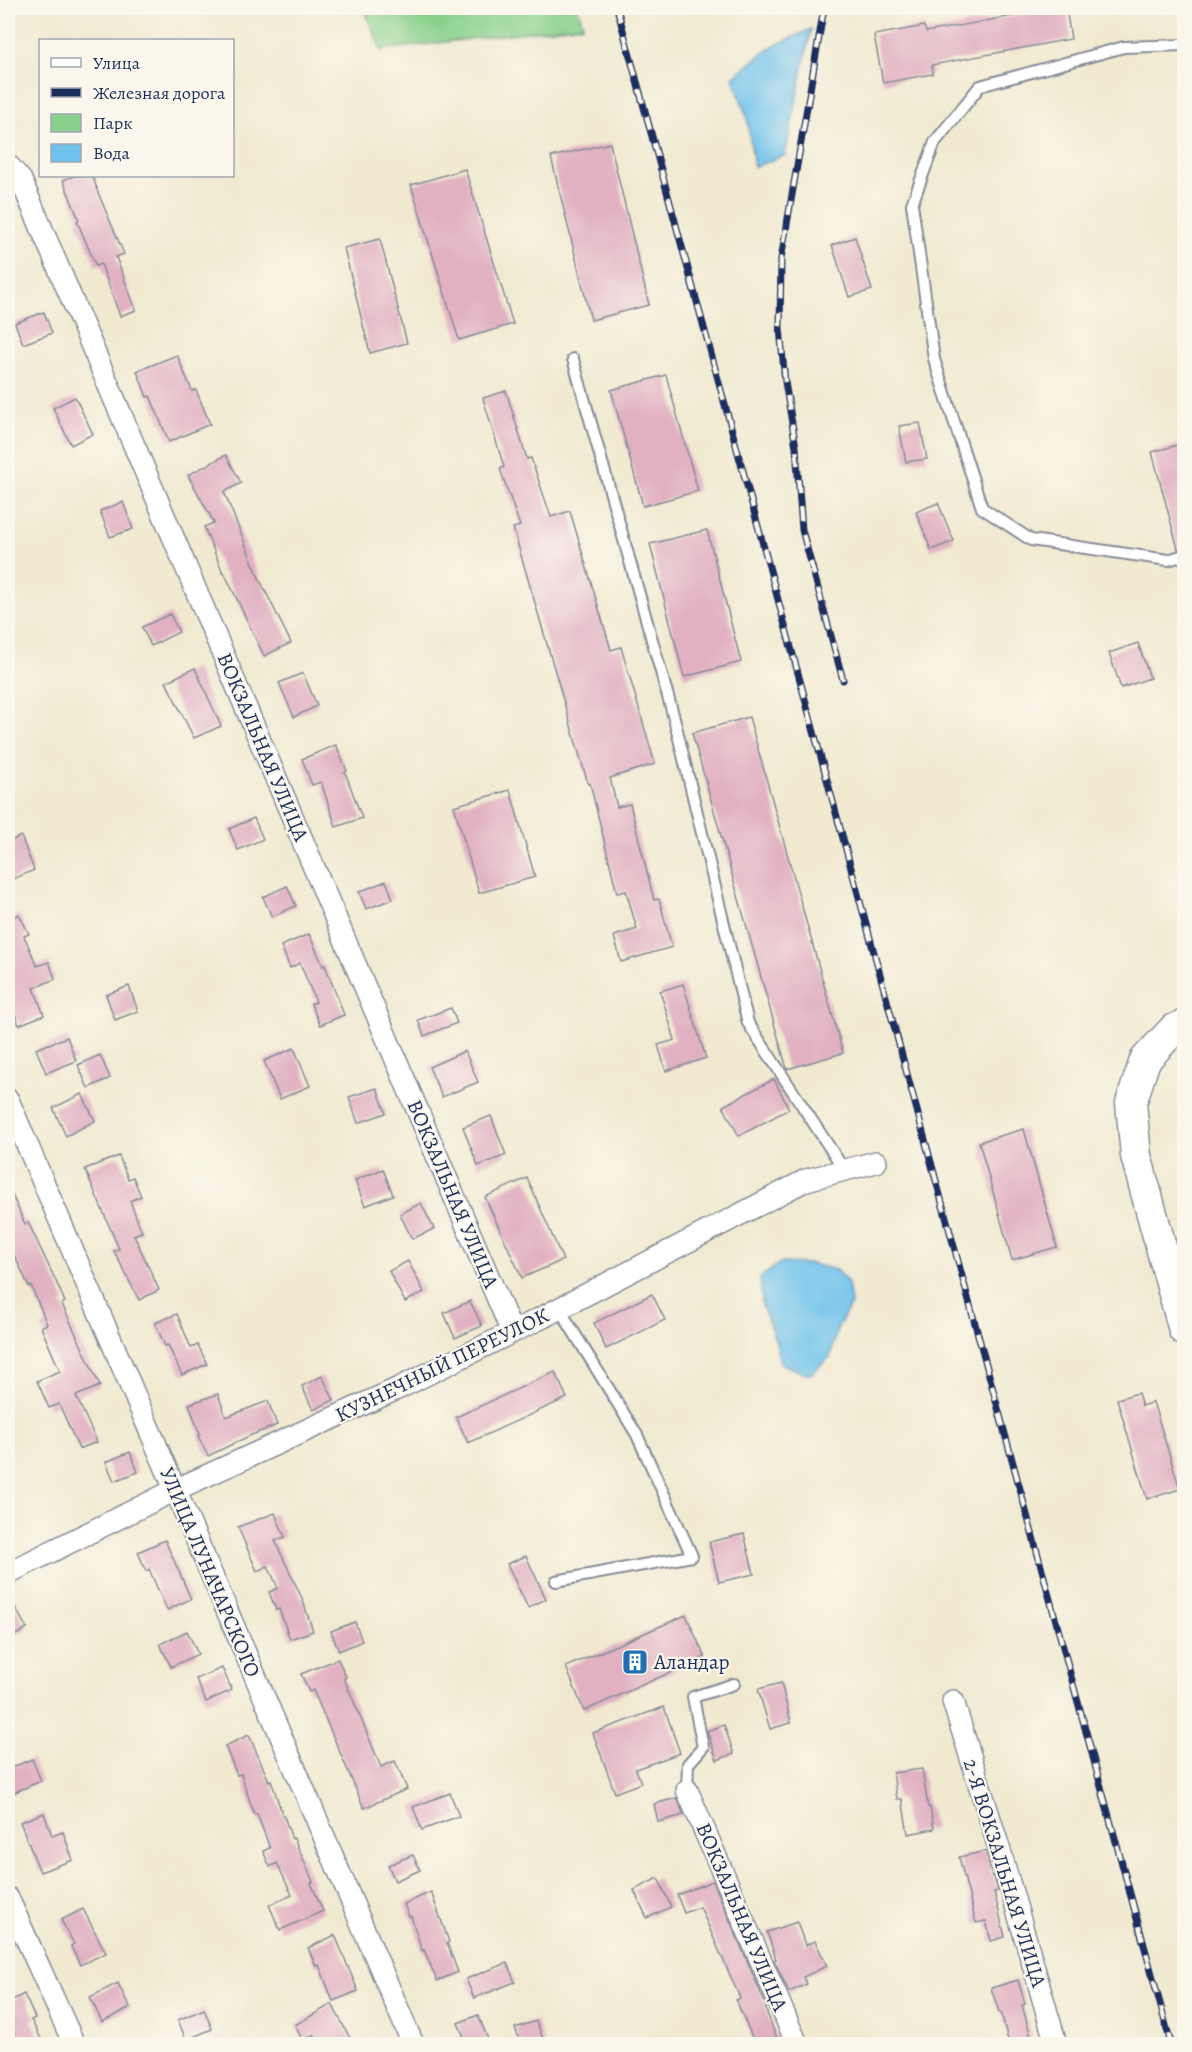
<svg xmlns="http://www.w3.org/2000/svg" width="1192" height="2052" font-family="Alegreya,serif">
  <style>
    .green { fill: #88d08b; stroke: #528074; stroke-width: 1.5 }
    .water { fill: #6ec2eb; stroke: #4478a4; stroke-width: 1.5 }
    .building { fill: #e1b1c2 }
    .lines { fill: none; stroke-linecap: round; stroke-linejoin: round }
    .lane-casing { stroke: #868c98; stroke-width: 14 }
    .street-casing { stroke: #868c98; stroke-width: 24 }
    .secondary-casing { stroke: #868c98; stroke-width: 33 }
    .lane { stroke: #fff; stroke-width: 10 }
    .street { stroke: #fff; stroke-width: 21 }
    .secondary { stroke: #fff; stroke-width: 30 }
    .rail-casing { stroke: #1b2f5e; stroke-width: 7 }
    .rail { stroke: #fbf7ec; stroke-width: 4.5; stroke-dasharray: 14; stroke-linecap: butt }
    .labels { text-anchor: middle; stroke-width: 4.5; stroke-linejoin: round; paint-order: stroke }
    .street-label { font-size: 21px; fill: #1b2f5e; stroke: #fbf7ec }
    .poi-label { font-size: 21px; fill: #1b2f5e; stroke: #fbf7ec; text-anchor: start }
  </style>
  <rect width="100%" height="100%" fill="#fbf7ec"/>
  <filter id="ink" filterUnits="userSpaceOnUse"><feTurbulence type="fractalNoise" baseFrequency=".0167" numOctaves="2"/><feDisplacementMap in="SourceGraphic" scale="12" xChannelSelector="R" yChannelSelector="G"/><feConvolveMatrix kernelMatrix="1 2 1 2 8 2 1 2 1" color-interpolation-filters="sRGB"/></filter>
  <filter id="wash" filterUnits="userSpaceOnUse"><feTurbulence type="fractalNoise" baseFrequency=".008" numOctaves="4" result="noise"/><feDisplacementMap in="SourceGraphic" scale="24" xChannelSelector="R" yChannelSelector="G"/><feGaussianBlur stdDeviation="1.35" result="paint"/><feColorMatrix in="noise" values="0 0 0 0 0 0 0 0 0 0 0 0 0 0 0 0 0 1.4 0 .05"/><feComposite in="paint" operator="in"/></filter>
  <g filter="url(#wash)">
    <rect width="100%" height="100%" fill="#f1ead1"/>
    <polygon class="green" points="364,8 578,8 583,25 381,50"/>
    <g class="water">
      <polygon points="811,29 785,155 754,167 747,117 733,77 771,47"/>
      <polygon points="780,1263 811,1264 836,1270 848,1283 851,1304 837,1329 830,1357 809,1375 780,1363 776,1342 762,1305 760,1278"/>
    </g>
    <g id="blocks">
      <g class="building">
        <polygon points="1056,8 1066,8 1071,39 932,65 933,74 883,83 874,35 924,26 926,32"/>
        <polygon points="610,143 649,305 591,320 551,157"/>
        <polygon points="465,169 513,324 459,340 411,185"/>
        <polygon points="74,176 92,176 97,188 96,188 124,254 116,257 136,310 120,316 101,264 96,266 77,221 79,220 63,180"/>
        <polygon points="855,237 872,290 849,297 832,245"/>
        <polygon points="380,239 407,343 370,353 344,248"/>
        <polygon points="44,312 52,333 23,344 15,323"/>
        <polygon points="177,355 192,391 196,390 210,424 169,442 150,396 147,397 137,371"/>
        <polygon points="666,375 698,491 643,506 611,390"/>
        <polygon points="506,391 527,459 531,458 551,517 570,511 611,650 621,647 655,764 610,778 617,807 630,804 654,900 659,899 672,947 621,962 614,936 637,929 626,891 617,893 590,783 588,784 513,528 520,526 500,469 504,467 483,398"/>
        <polygon points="75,397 93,434 71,445 53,408"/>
        <polygon points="920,423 927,459 906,462 899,426"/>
        <polygon points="1185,443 1185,548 1178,549 1152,452"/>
        <polygon points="226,455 241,483 224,492 260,580 291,643 264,656 224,572 223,573 204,527 214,523 188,475"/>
        <polygon points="123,502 133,529 110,537 100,511"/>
        <polygon points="938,503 954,541 931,550 916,512"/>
        <polygon points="707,530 741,662 684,677 650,544"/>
        <polygon points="170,614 179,632 151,646 142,627"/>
        <polygon points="1138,643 1150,678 1121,688 1109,653"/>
        <polygon points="195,668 221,726 194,738 166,682"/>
        <polygon points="303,673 317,706 294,717 279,683"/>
        <polygon points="749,717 843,1053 787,1069 692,733"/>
        <polygon points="336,745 347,771 345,772 362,818 336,827 321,782 312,785 302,759"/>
        <polygon points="510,790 535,877 479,893 454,806"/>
        <polygon points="254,818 263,839 238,850 229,829"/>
        <polygon points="21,836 34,870 8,881 8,842"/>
        <polygon points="386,881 393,899 366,909 359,892"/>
        <polygon points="287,886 296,906 272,917 263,897"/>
        <polygon points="19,914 29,934 24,936 37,966 49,962 55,979 34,988 44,1015 19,1025 10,1001 14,999 8,983 8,920"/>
        <polygon points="309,934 323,966 325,965 344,1015 320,1025 311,1004 316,1002 300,963 290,968 281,946"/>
        <polygon points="683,984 706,1058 666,1071 658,1045 675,1040 660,991"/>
        <polygon points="129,986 138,1011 115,1020 106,995"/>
        <polygon points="451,1008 457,1023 424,1036 418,1020"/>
        <polygon points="67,1037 76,1061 46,1073 36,1049"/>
        <polygon points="294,1048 310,1086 280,1099 264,1061"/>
        <polygon points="465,1051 478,1082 442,1097 429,1067"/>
        <polygon points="100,1055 110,1078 88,1088 78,1065"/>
        <polygon points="774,1079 789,1109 739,1136 723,1106"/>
        <polygon points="377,1088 386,1113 358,1123 349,1097"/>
        <polygon points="82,1094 95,1121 66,1136 53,1108"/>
        <polygon points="491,1116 506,1155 478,1166 463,1127"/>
        <polygon points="1024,1129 1057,1247 1012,1260 979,1142"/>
        <polygon points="119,1156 128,1179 133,1177 141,1196 130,1201 142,1232 134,1235 159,1290 139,1300 114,1251 119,1249 85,1169"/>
        <polygon points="383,1169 393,1195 365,1206 355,1180"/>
        <polygon points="527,1178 563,1260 522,1278 485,1197"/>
        <polygon points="8,1186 25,1224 28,1222 55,1279 65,1302 62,1304 100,1386 76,1396 97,1442 79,1449 59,1404 49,1408 37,1381 60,1371 41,1327 47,1324 31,1286 29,1287 8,1241"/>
        <polygon points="421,1203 434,1229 412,1239 400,1214"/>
        <polygon points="408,1261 424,1292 405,1302 389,1271"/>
        <polygon points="652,1294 665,1320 606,1349 594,1323"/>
        <polygon points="470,1301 482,1326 455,1338 444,1313"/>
        <polygon points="177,1314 191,1348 198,1345 207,1364 182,1375 168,1345 165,1346 155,1323"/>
        <polygon points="555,1372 567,1398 468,1443 456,1417"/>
        <polygon points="322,1376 334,1400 313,1410 302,1386"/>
        <polygon points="1138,1393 1142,1406 1153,1402 1180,1489 1147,1499 1117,1399"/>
        <polygon points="218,1394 226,1417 268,1401 277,1425 249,1436 208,1456 198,1436 200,1435 189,1404"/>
        <polygon points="130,1452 138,1472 114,1481 106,1462"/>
        <polygon points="275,1513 285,1537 275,1541 302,1598 313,1631 290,1639 279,1609 276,1610 269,1592 278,1588 268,1566 257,1571 238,1527"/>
        <polygon points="744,1534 754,1574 719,1582 709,1542"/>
        <polygon points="165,1540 191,1599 167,1610 149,1569 146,1571 138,1552"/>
        <polygon points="526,1556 546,1599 528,1608 507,1564"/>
        <polygon points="8,1594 27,1629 8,1639"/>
        <polygon points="686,1615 705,1657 584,1711 566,1667"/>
        <polygon points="355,1622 362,1641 339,1651 331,1631"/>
        <polygon points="187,1631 198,1654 171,1667 160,1644"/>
        <polygon points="338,1659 346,1677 344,1678 381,1767 395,1761 407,1789 364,1808 313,1690 309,1692 301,1674"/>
        <polygon points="222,1668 232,1690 206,1702 196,1679"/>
        <polygon points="781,1683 791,1723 770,1729 758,1689"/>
        <polygon points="664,1707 680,1753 636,1769 641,1783 615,1793 593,1733"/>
        <polygon points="724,1725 734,1754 717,1760 707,1731"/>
        <polygon points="249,1735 269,1781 271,1780 283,1816 284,1816 292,1839 294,1838 313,1882 311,1883 323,1911 280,1930 269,1905 292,1895 277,1863 270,1867 263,1851 270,1848 257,1814 254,1814 241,1774 237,1775 225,1746"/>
        <polygon points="32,1759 41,1781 8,1795 8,1769"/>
        <polygon points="922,1769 928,1807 930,1807 934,1829 908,1834 902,1799 897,1799 893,1773"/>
        <polygon points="450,1793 459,1816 422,1830 413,1807"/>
        <polygon points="677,1798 684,1815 658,1822 654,1804"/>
        <polygon points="44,1813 52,1836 63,1832 73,1860 40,1872 20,1822"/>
        <polygon points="986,1851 992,1877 994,1876 998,1891 994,1892 1005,1937 991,1941 986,1921 976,1923 959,1857"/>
        <polygon points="413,1855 420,1870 395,1881 388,1865"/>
        <polygon points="658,1878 671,1907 647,1918 634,1890"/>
        <polygon points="713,1881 765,2003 767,2013 779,2044 755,2044 736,2000 740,1998 700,1907 684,1913 677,1895"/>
        <polygon points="431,1892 449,1942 447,1943 458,1972 437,1981 424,1950 422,1951 411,1916 409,1917 404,1904"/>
        <polygon points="83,1909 106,1953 80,1965 71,1946 74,1944 61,1920"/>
        <polygon points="797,1922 805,1945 815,1941 827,1966 803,1977 807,1984 789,1992 774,1960 776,1959 767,1932"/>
        <polygon points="335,1935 358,1991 333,2001 319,1965 316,1966 308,1948"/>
        <polygon points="507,1963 515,1982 474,1998 466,1979"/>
        <polygon points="1018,1980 1025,2004 1022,2005 1033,2044 1009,2044 1001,2012 999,2012 991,1988"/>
        <polygon points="118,1983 130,2008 102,2022 90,1997"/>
        <polygon points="24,1994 35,2018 31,2020 44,2044 19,2044 8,2019 8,2002"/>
        <polygon points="332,2004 353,2044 320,2044 314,2034 303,2041 295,2025"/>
        <polygon points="204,2009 212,2029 186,2040 178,2020"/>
        <polygon points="478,2015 490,2044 467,2044 458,2023"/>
        <polygon points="536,2021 545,2044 521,2044 515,2028"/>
      </g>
    </g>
  </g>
  <g filter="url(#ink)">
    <use href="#blocks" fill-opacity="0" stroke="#868c98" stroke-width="1.5"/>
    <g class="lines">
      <defs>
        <g id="lane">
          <polyline points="1184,45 1124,47 980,86 935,142 912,204 934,359 982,508 1031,540 1168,560 1184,555"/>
          <polyline points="573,359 674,718 748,1023 845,1171"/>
          <polyline points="556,1581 692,1556 637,1435 559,1308"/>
          <polyline points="687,1790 688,1764 703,1747 693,1697 734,1684"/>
        </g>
        <g id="street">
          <polyline points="8,165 21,180 512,1332"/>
          <polyline points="8,1100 413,2044"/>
          <polyline points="8,1573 175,1490 399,1388 543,1317 806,1180 876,1162"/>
          <polyline points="953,1701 1000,1851 1056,2044"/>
          <polyline points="687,1790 797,2044"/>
          <polyline points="8,1898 74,2044"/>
        </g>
        <polyline id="secondary" points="1184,1025 1173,1030 1145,1060 1131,1103 1136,1156 1184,1330"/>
      </defs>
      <use href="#lane" class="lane-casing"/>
      <use href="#street" class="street-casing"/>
      <use href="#secondary" class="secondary-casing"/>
      <use href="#lane" class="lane"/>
      <use href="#street" class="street"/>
      <use href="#secondary" class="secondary"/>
      <defs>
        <g id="rail">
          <polyline points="617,8 1171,2044"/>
          <polyline points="824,8 781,259 780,328 785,382 796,447 802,530 843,680"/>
        </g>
      </defs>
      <use href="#rail" class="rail-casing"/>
      <use href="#rail" class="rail"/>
    </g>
  </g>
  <defs>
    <symbol id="building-square" viewBox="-11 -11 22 22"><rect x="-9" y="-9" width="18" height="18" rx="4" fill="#1f6fb2" stroke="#fbf7ec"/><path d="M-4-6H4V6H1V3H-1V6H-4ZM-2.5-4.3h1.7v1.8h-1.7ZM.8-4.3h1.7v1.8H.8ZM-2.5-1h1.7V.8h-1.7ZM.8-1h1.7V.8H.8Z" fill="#fff"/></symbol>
  </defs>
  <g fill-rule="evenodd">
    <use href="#building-square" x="620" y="1647" width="30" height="30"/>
  </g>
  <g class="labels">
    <g class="street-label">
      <text transform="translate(263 747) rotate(67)" y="7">ВОКЗАЛЬНАЯ УЛИЦА</text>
      <text transform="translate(453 1194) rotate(67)" y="7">ВОКЗАЛЬНАЯ УЛИЦА</text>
      <text transform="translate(442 1365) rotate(-26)" y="7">КУЗНЕЧНЫЙ ПЕРЕУЛОК</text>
      <text transform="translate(210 1572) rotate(67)" y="7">УЛИЦА ЛУНАЧАРСКОГО</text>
      <text transform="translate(1005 1873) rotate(73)" y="7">2-Я ВОКЗАЛЬНАЯ УЛИЦА</text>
      <text transform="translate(742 1917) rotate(67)" y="7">ВОКЗАЛЬНАЯ УЛИЦА</text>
    </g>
    <g class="poi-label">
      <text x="654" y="1669">Аландар</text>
    </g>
  </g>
  <rect width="1192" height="2052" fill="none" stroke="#fbf7ec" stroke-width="30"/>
  <rect x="39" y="39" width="195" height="138" fill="#fbf7ec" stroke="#a1a7b3" stroke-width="1.5"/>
  <rect x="51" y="58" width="30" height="9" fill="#ffffff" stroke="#a1a7b3" stroke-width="1.5"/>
  <text x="93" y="69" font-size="18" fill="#1b2f5e">Улица</text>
  <rect x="51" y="88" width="30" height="9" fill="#1b2f5e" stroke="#a1a7b3" stroke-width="1.5"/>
  <text x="93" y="99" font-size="18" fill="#1b2f5e">Железная дорога</text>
  <rect x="51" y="114" width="30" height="18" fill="#88d08b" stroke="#a1a7b3" stroke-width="1.5"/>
  <text x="93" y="129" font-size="18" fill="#1b2f5e">Парк</text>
  <rect x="51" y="144" width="30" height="18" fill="#6ec2eb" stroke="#a1a7b3" stroke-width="1.5"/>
  <text x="93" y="159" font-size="18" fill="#1b2f5e">Вода</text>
</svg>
